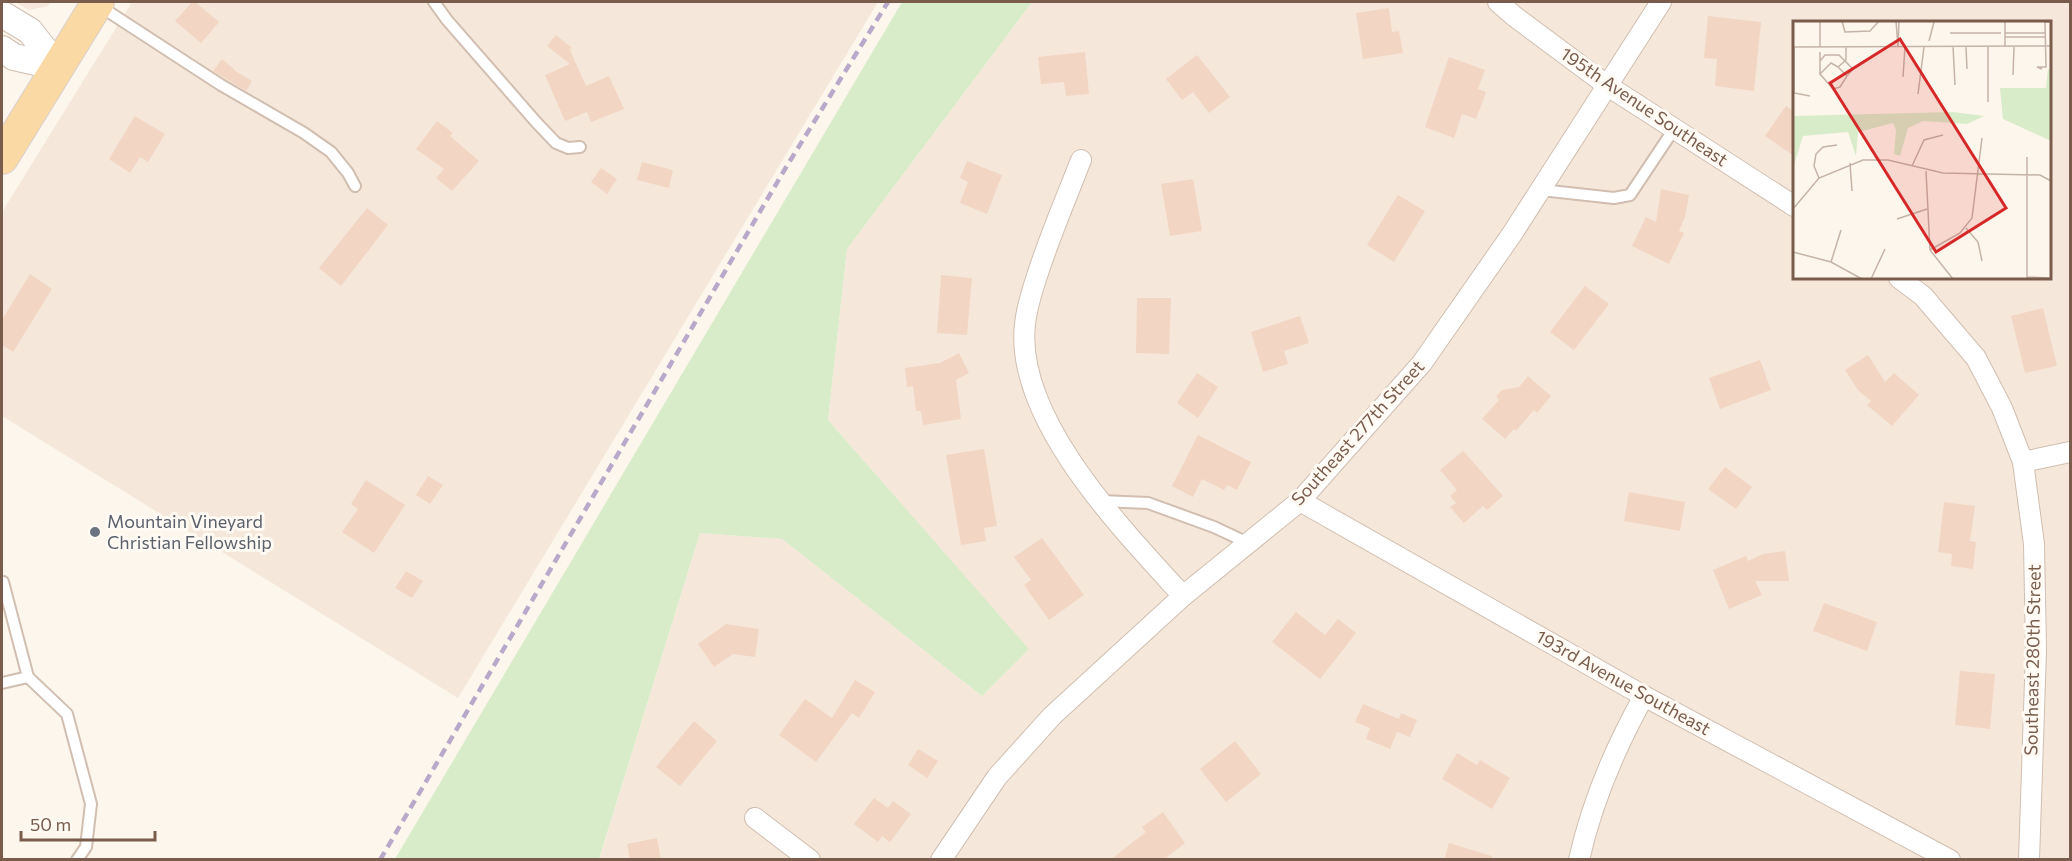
<svg xmlns="http://www.w3.org/2000/svg" width="2072" height="861" font-family="Commissioner,sans-serif">
  <style>
    .residential { fill: #f5e8da; fill-rule: evenodd }
    .green { fill: #d8ecc9 }
    .building { fill: #f3d5c3 }
    .lines { fill: none; stroke-linecap: round; stroke-linejoin: round }
    .service-casing { stroke: #d1beb0; stroke-width: 14 }
    .minor-casing { stroke: #d1beb0; stroke-width: 22 }
    .tertiary-casing { stroke: #d1beb0; stroke-width: 28 }
    .primary-casing { stroke: #dad1cd; stroke-width: 34 }
    .service { stroke: #fff; stroke-width: 10 }
    .minor { stroke: #fff; stroke-width: 20 }
    .tertiary { stroke: #fff; stroke-width: 26 }
    .primary { stroke: #fbd9a5; stroke-width: 32 }
    .rail { stroke: #b9a8c9; stroke-width: 4.5; stroke-dasharray: 9 6; stroke-linecap: butt }
    .worship-dot { fill: #6b7280; stroke: #fffaf3; stroke-width: 2 }
    .labels { text-anchor: middle; stroke-width: 6; stroke-linejoin: round; paint-order: stroke }
    .street-label { font-size: 18px; fill: #7a5c4d; stroke: #fffaf3 }
    .worship-label { font-size: 18px; fill: #5b616d; stroke: #fffaf3; text-anchor: start }
    .inset-road { fill: none; stroke: #c5b3a7; stroke-width: 1.5 }
    .view { fill: #d62828; fill-opacity: 0.15; stroke: #d62828; stroke-width: 3 }
    .inset-edge { fill: none; stroke: #7a5c4d; stroke-width: 3 }
  </style>
  <rect width="100%" height="100%" fill="#fdf6ec"/>
  <g class="residential">
    <polygon points="15,2 51,2 48,6 29,10"/>
    <polygon points="132,2 878,2 458,698 2,416 2,212"/>
    <path d="M1032,2H2070V859L599,860L700,533L782,539L982,696L1028,649L828,420L847,249ZM1794,22H2050V278H1794Z"/>
  </g>
  <polygon class="green" points="902,2 1032,2 847,249 828,420 1029,649 982,696 782,539 700,533 599,859 395,859"/>
  <g class="building">
    <polygon points="192,2 195,2 219,22 201,43 175,21"/>
    <polygon points="1389,8 1392,32 1399,31 1403,53 1363,59 1356,13"/>
    <polygon points="1708,16 1761,22 1754,91 1715,86 1717,59 1704,58"/>
    <polygon points="556,35 572,48 570,50 586,86 609,76 624,109 591,122 587,112 565,121 545,75 570,64 547,46"/>
    <polygon points="1085,52 1089,94 1066,96 1064,82 1041,84 1038,57"/>
    <polygon points="1197,55 1230,97 1209,113 1193,92 1182,100 1166,79"/>
    <polygon points="1449,57 1485,70 1478,89 1486,92 1476,119 1462,114 1454,138 1425,127"/>
    <polygon points="222,59 237,72 252,81 246,91 213,71"/>
    <polygon points="1786,106 1794,111 1794,156 1765,136"/>
    <polygon points="135,116 165,134 148,162 140,157 130,173 109,159"/>
    <polygon points="437,121 453,133 450,136 479,161 452,191 436,178 444,169 416,149"/>
    <polygon points="967,161 1002,175 987,214 960,203 968,182 960,178"/>
    <polygon points="642,162 673,170 669,188 637,180"/>
    <polygon points="601,168 617,179 607,194 591,182"/>
    <polygon points="1193,179 1202,231 1170,236 1161,184"/>
    <polygon points="1661,189 1689,195 1685,217 1679,231 1684,233 1669,264 1632,246 1646,217 1656,222"/>
    <polygon points="1398,195 1425,211 1394,262 1367,245"/>
    <polygon points="367,208 388,225 341,286 319,268"/>
    <polygon points="30,274 52,289 13,352 2,345 2,320"/>
    <polygon points="941,275 972,278 967,335 937,333"/>
    <polygon points="1585,286 1609,304 1574,350 1550,332"/>
    <polygon points="1137,298 1171,298 1169,354 1136,353"/>
    <polygon points="2043,308 2057,366 2025,373 2011,316"/>
    <polygon points="1300,316 1309,343 1284,351 1288,364 1263,372 1251,332"/>
    <polygon points="959,353 969,373 956,380 961,419 923,425 921,411 916,411 913,386 907,387 905,368 940,363"/>
    <polygon points="1868,355 1885,382 1894,373 1919,395 1892,426 1867,405 1871,401 1858,390 1845,370"/>
    <polygon points="1760,360 1771,390 1720,409 1709,378"/>
    <polygon points="1197,373 1218,387 1198,418 1177,403"/>
    <polygon points="1528,376 1551,396 1537,413 1534,410 1516,431 1514,429 1505,439 1482,419 1499,400 1496,396 1502,390 1519,387"/>
    <polygon points="1198,435 1251,462 1237,490 1227,485 1224,490 1202,479 1193,497 1172,486"/>
    <polygon points="984,449 997,526 984,528 986,541 961,545 946,455"/>
    <polygon points="1463,451 1503,496 1487,510 1483,506 1464,523 1450,507 1456,503 1450,496 1457,490 1440,470"/>
    <polygon points="1725,467 1752,487 1736,509 1708,489"/>
    <polygon points="428,476 443,485 430,504 416,495"/>
    <polygon points="366,480 405,505 374,553 342,532 358,509 351,504"/>
    <polygon points="1629,492 1685,502 1680,531 1624,521"/>
    <polygon points="1944,502 1975,506 1970,541 1976,542 1973,569 1951,566 1952,554 1938,552"/>
    <polygon points="1042,538 1084,595 1049,620 1024,585 1031,580 1014,557"/>
    <polygon points="1785,551 1789,581 1755,581 1762,595 1729,609 1713,570 1746,556 1748,561 1763,554"/>
    <polygon points="406,571 423,581 412,598 395,588"/>
    <polygon points="1824,603 1877,622 1867,651 1813,631"/>
    <polygon points="1296,612 1325,635 1338,619 1356,633 1320,679 1272,642"/>
    <polygon points="726,624 759,629 755,657 733,654 714,667 698,644"/>
    <polygon points="1960,671 1995,674 1990,729 1955,725"/>
    <polygon points="855,680 875,692 859,718 852,713 816,762 779,735 805,699 832,718"/>
    <polygon points="1363,704 1399,719 1401,713 1417,720 1410,737 1397,732 1390,749 1366,739 1370,728 1355,722"/>
    <polygon points="694,721 717,741 680,786 656,767"/>
    <polygon points="1235,741 1261,774 1226,802 1200,769"/>
    <polygon points="918,749 938,761 927,778 908,765"/>
    <polygon points="1457,753 1477,765 1480,760 1510,778 1492,809 1442,779"/>
    <polygon points="874,798 888,808 893,801 911,814 890,842 882,836 878,842 854,824"/>
    <polygon points="1163,812 1185,843 1163,860 1110,860 1146,832 1142,827"/>
    <polygon points="657,838 661,860 630,860 627,844"/>
    <polygon points="1449,843 1492,856 1492,860 1444,860"/>
  </g>
  <g class="lines">
    <defs>
      <g id="service">
        <polyline points="434,2 447,20 536,122 556,143 568,148 580,147"/>
        <polyline points="98,5 221,85 304,133 331,152 348,173 355,186"/>
        <polyline points="1541,190 1614,198 1630,195 1674,129"/>
        <polyline points="1101,501 1148,503 1214,527 1248,543"/>
        <polyline points="2,582 3,582 28,677 2,683"/>
        <polyline points="28,677 67,714 91,804 86,847 77,860"/>
      </g>
      <g id="minor">
        <polyline points="1498,2 1514,16 1608,86 1794,206"/>
        <path d="M1081,160C1067,196 1052,231 1040,267C1034,285 1027,304 1025,324C1014,419 1124,531 1183,596"/>
        <polyline points="1899,278 1923,296 1976,358 2002,408 2023,462 2034,544 2036,651 2029,860"/>
        <polyline points="2023,462 2070,452"/>
        <polyline points="1300,501 1644,696 1950,860"/>
        <polyline points="755,818 810,860"/>
        <polyline points="941,860 997,777 1052,716 1183,596 1300,501 1422,363 1512,234 1661,2"/>
        <path d="M1579,860C1592,801 1615,748 1644,696"/>
      </g>
      <g id="tertiary">
        <polyline points="2,14 30,31 58,67"/>
        <polyline points="2,49 14,57 58,67"/>
      </g>
      <polyline id="primary" points="2,158 98,2"/>
    </defs>
    <use href="#service" class="service-casing"/>
    <use href="#minor" class="minor-casing"/>
    <use href="#tertiary" class="tertiary-casing"/>
    <use href="#primary" class="primary-casing"/>
    <use href="#service" class="service"/>
    <use href="#minor" class="minor"/>
    <use href="#tertiary" class="tertiary"/>
    <use href="#primary" class="primary"/>
    <polyline class="rail" points="380,860 785,169 888,2"/>
  </g>
  <circle class="worship-dot" cx="95" cy="532" r="6"/>
  <g class="labels">
    <g class="street-label">
      <text transform="translate(1644 107) rotate(34)" y="6">195th Avenue Southeast</text>
      <text transform="translate(1358 433) rotate(-48)" y="6">Southeast 277th Street</text>
      <text transform="translate(2033 660) rotate(-89)" y="6">Southeast 280th Street</text>
      <text transform="translate(1623 683) rotate(29)" y="6">193rd Avenue Southeast</text>
    </g>
    <g class="worship-label">
      <text x="107" y="528">Mountain Vineyard<tspan x="107" dy="21">Christian Fellowship</tspan></text>
    </g>
  </g>
  <g transform="translate(1793 21)">
    <rect width="258" height="258" fill="#fdf6ec"/>
    <path d="M255,48H258V120L210,98L207,67H253ZM160,91L191,95L174,103L130,100L115,107L107,135L101,133L103,109L100,102L65,111L63,135L55,111L10,115L0,147V95Z" fill="#d8ecc9"/>
    <path class="inset-road" d="M27,0V26M49,0L52,11L77,10L86,0M103,0L105,26M212,0V25M157,12H208M212,12H252M212,16H252M136,20L141,1M105,25L106,0M160,25L162,64M195,25V81M0,26L258,25M1,26V72L17,75M173,26L174,48M27,31V53L38,42L45,46L53,39V26M27,40L32,34H46L60,48L54,55L45,46M249,48L244,46H253L252,1H258M27,53L40,68L47,66L54,55M220,54L221,26M110,56L112,26M125,73L131,26M234,136V258M57,142L59,170M119,145L131,119L150,114M133,150L137,229L160,258M26,157L21,145L23,133L30,126L44,124M0,188L26,157L70,139H95L150,152L247,154L258,160M104,198L134,188M173,207L185,221L189,240M137,229L167,212L179,197L189,117M0,231L38,241L69,258M38,241L48,209M234,256L258,257M78,258L92,228"/>
    <path class="view" d="M107,18L213,187L143,231L37,62Z"/>
    <rect width="258" height="258" class="inset-edge"/>
  </g>
  <rect width="2072" height="861" fill="none" stroke="#7a5c4d" stroke-width="6"/>
  <path d="M21 831v9h134v-9" fill="none" stroke="#7a5c4d" stroke-width="3"/>
  <text x="30" y="831" font-size="18" fill="#7a5c4d" stroke="#fffaf3" stroke-width="4.5" paint-order="stroke">50 m</text>
</svg>
